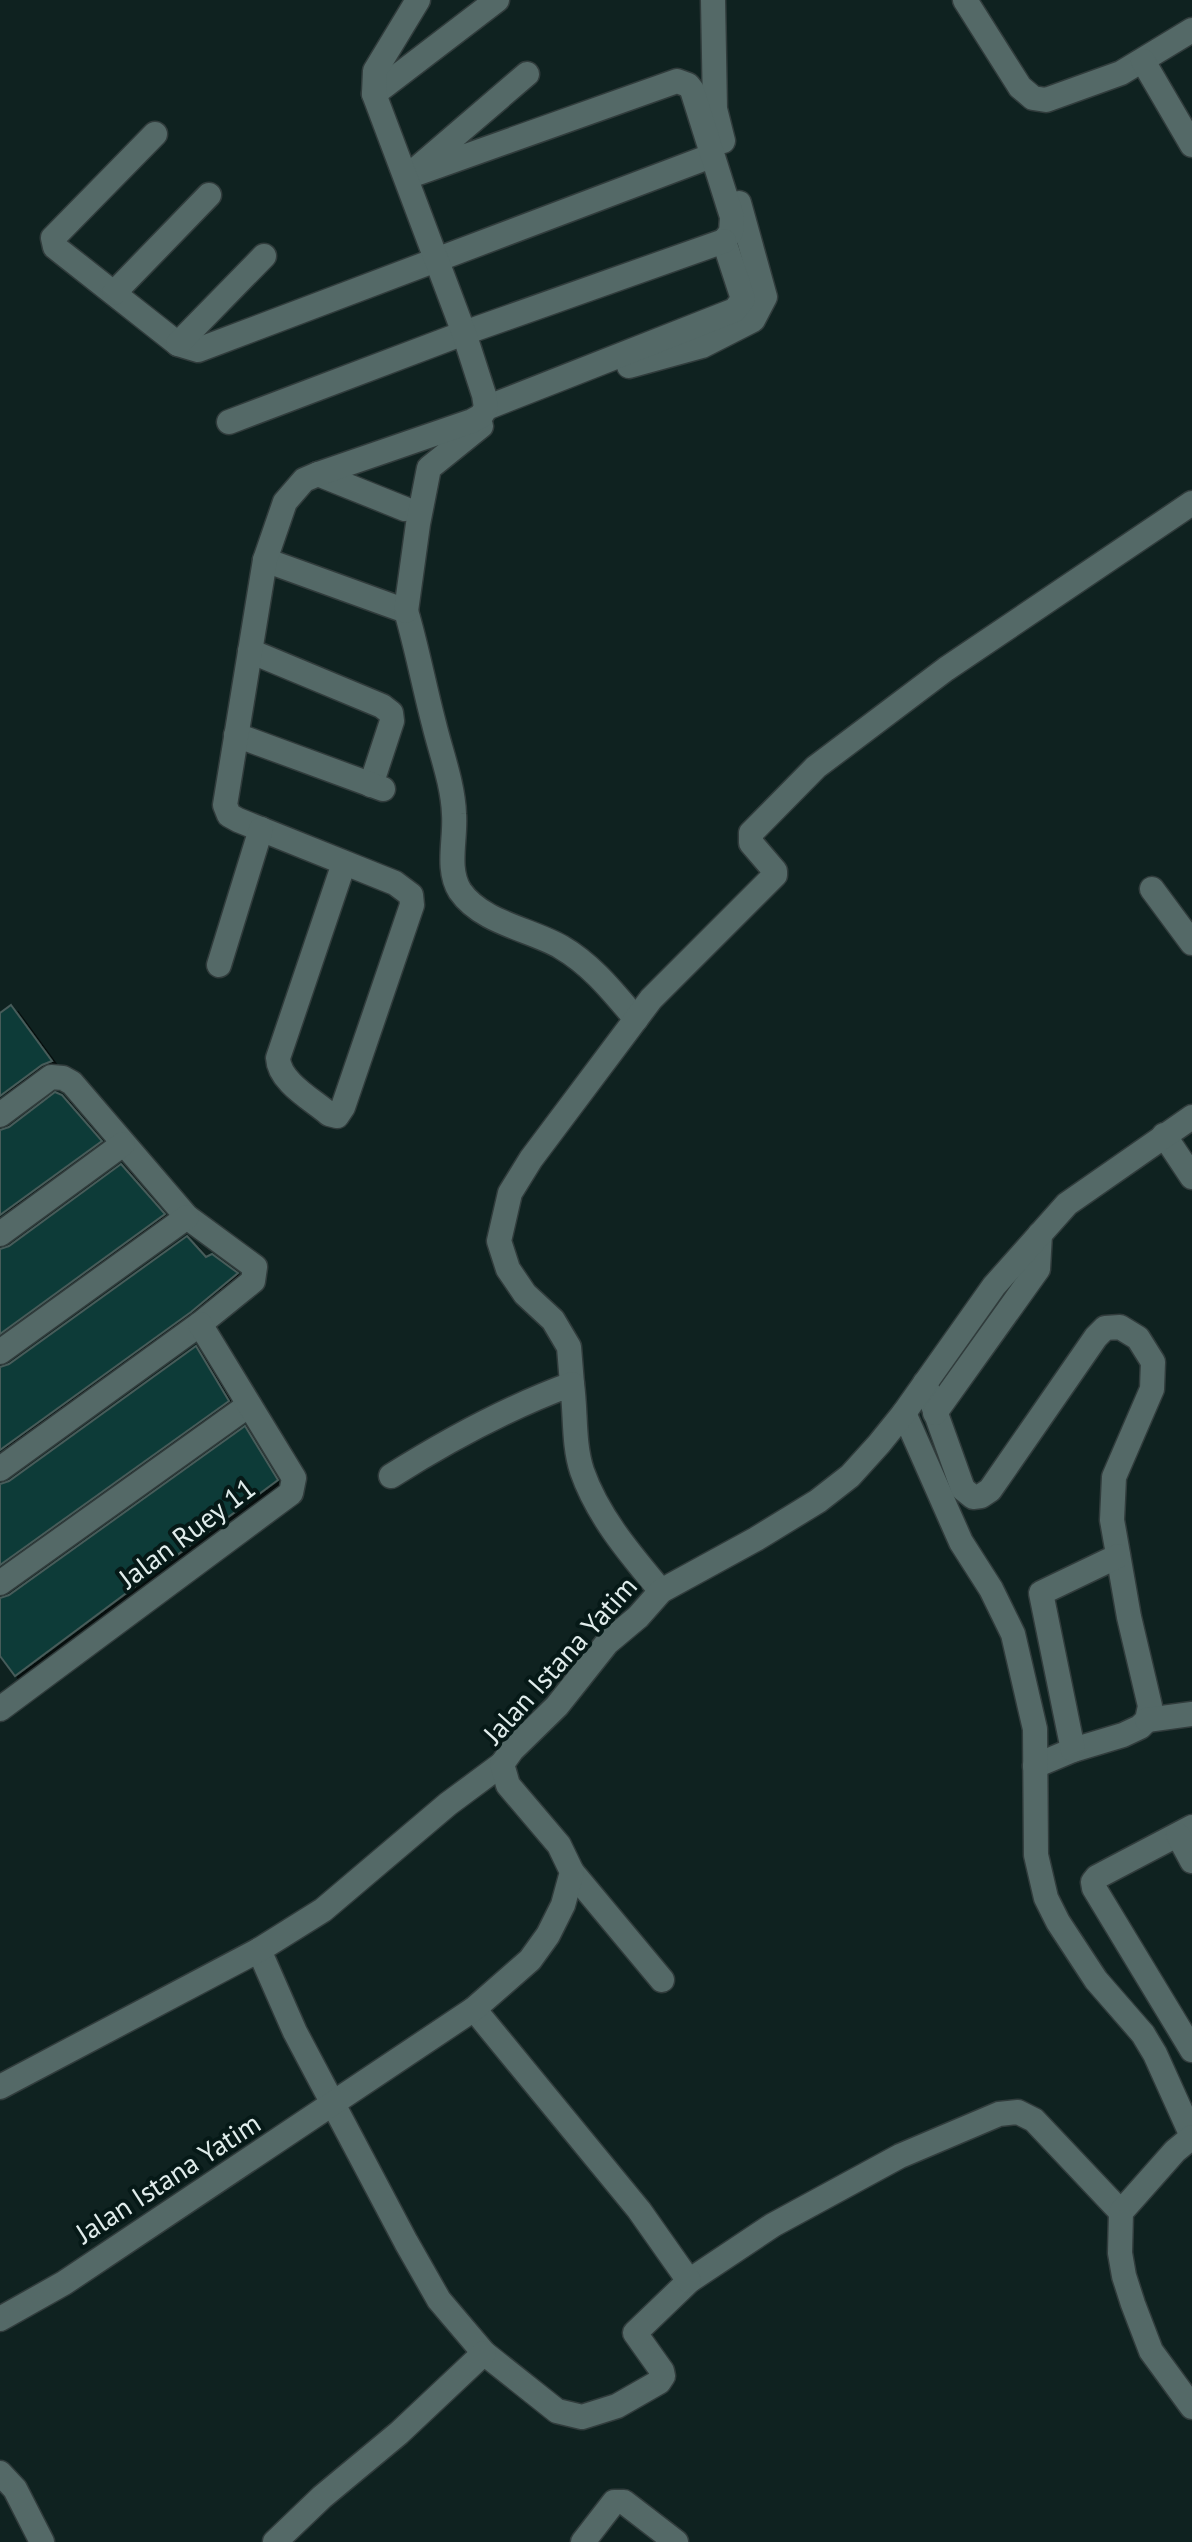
<svg xmlns="http://www.w3.org/2000/svg" width="1192" height="2542" font-family="'PT Sans',sans-serif">
  <style>
    .building { fill: #0f3b38; stroke: #475c5a; stroke-width: 2; filter: url(#shadow) }
    .lines { fill: none; stroke-linecap: round; stroke-linejoin: round }
    .minor-casing { stroke: #313c3c; stroke-width: 27 }
    .minor { stroke: #546967; stroke-width: 24 }
    .labels { text-anchor: middle; stroke-width: 8; stroke-linejoin: round; paint-order: stroke }
    .street-label { font-size: 28px; fill: #e0eceb; stroke: #061917 }
  </style>
  <defs>
    <filter id="shadow"><feDropShadow dx="7" dy="7" stdDeviation="0" flood-color="#0009"/></filter>
  </defs>
  <rect width="100%" height="100%" fill="#0f2220"/>
  <g class="building">
    <polygon points="11,1005 52,1061 42,1065 0,1096 0,1013"/>
    <polygon points="55,1092 62,1095 102,1141 0,1215 0,1130 9,1127"/>
    <polygon points="121,1164 165,1214 0,1334 0,1249 9,1246"/>
    <polygon points="187,1236 206,1257 212,1254 238,1273 191,1312 0,1450 0,1367 9,1364"/>
    <polygon points="196,1346 229,1401 0,1565 0,1484 9,1481"/>
    <polygon points="245,1426 278,1480 15,1676 0,1656 0,1598 9,1595"/>
  </g>
  <g class="lines">
    <defs>
      <g id="minor">
        <polyline points="713,0 715,109 723,141"/>
        <polyline points="965,0 1020,87 1033,98 1046,100 1121,73 1192,30"/>
        <polyline points="1143,61 1192,145"/>
        <polyline points="374,94 497,0"/>
        <polyline points="155,134 53,238 55,247 60,251 178,344 198,350 711,156"/>
        <polyline points="114,293 209,195"/>
        <polyline points="178,344 264,256"/>
        <polyline points="629,366 702,346 753,320 765,297 739,203"/>
        <polyline points="486,408 735,310 743,299 724,241 731,232 732,217 692,90 688,85 677,81 407,177 527,74"/>
        <polyline points="229,422 464,333 724,241"/>
        <polyline points="318,474 405,509"/>
        <path d="M265,560L406,611C417,648 424,686 434,724C441,753 453,784 454,814C456,839 446,869 460,891C482,923 530,929 561,947C592,965 613,992 636,1019"/>
        <polyline points="406,611 418,524 429,468 481,426"/>
        <polyline points="250,651 382,706 391,713 392,721 371,785"/>
        <polyline points="236,735 383,789"/>
        <path d="M344,863L278,1058C279,1082 313,1100 329,1114L337,1116L343,1107L412,905L411,895L395,883L238,820L229,815L225,805L265,560L285,502L304,480L318,474L472,421L481,416L486,408L484,395L464,333L374,94L375,71L418,0"/>
        <polyline points="1152,889 1192,943"/>
        <polyline points="219,965 261,829"/>
        <polyline points="0,1115 51,1077 63,1078 72,1083 187,1217 255,1267 253,1281 200,1324 0,1469"/>
        <polyline points="1164,1135 1192,1177"/>
        <polyline points="0,1234 123,1144"/>
        <polyline points="0,1352 187,1217"/>
        <polyline points="925,1383 963,1489 973,1497 981,1496 990,1490 1096,1337 1105,1328 1120,1327 1138,1338 1153,1362 1152,1389 1114,1477 1112,1520 1129,1617 1150,1706 1147,1720 1140,1727 1123,1735 1073,1750 1035,1766"/>
        <polyline points="572,1384 569,1347 553,1320 525,1294 508,1269 499,1241 510,1193 531,1159 651,999 775,875 775,871 751,843 751,833 816,767 946,669 1192,503"/>
        <polyline points="904,1413 961,1542 991,1589 1013,1634 1035,1729 1036,1855 1046,1898 1058,1922 1096,1980 1143,2034 1155,2054 1192,2136"/>
        <polyline points="935,1413 1038,1269 1040,1234"/>
        <path d="M391,1476C448,1440 509,1407 572,1384C576,1413 573,1444 582,1471C598,1517 631,1555 661,1591"/>
        <polyline points="0,1583 249,1405"/>
        <polyline points="0,1709 291,1493 294,1478 200,1324"/>
        <polyline points="1147,1720 1192,1714"/>
        <polyline points="1073,1750 1041,1593 1118,1556"/>
        <polyline points="1192,1827 1097,1877 1093,1882 1094,1888 1192,2050"/>
        <polyline points="1178,1835 1192,1861"/>
        <polyline points="572,1872 662,1980"/>
        <polyline points="259,1950 295,2032 406,2242 439,2300 484,2353 557,2411 582,2417 617,2406 659,2382 663,2376 662,2371 635,2333 689,2281 773,2225 900,2156 999,2114 1018,2112 1034,2120 1121,2212"/>
        <polyline points="474,2009 639,2210 689,2281"/>
        <polyline points="0,2087 259,1950 323,1910 448,1804 502,1764"/>
        <polyline points="1192,2137 1175,2151 1121,2212 1120,2253 1124,2276 1133,2304 1151,2351 1192,2407"/>
        <polyline points="0,2319 64,2283 474,2009 530,1960 548,1935 563,1905 572,1872 559,1845 508,1785 502,1764 512,1750 557,1706 607,1643 638,1617 661,1591 756,1539 818,1501 850,1476 879,1444 904,1413 994,1286 1067,1204 1192,1117"/>
        <polyline points="0,2473 15,2489 42,2542"/>
        <polyline points="275,2542 322,2497 399,2433 484,2353"/>
        <polyline points="583,2542 614,2502 624,2502 676,2542"/>
      </g>
    </defs>
    <use href="#minor" class="minor-casing"/>
    <use href="#minor" class="minor"/>
  </g>
  <g class="labels">
    <g class="street-label">
      <text transform="translate(187 1533) rotate(-37)" y="10">Jalan Ruey 11</text>
      <text transform="translate(560 1660) rotate(-48)" y="10">Jalan Istana Yatim</text>
      <text transform="translate(168 2178) rotate(-33)" y="10">Jalan Istana Yatim</text>
    </g>
  </g>
</svg>
